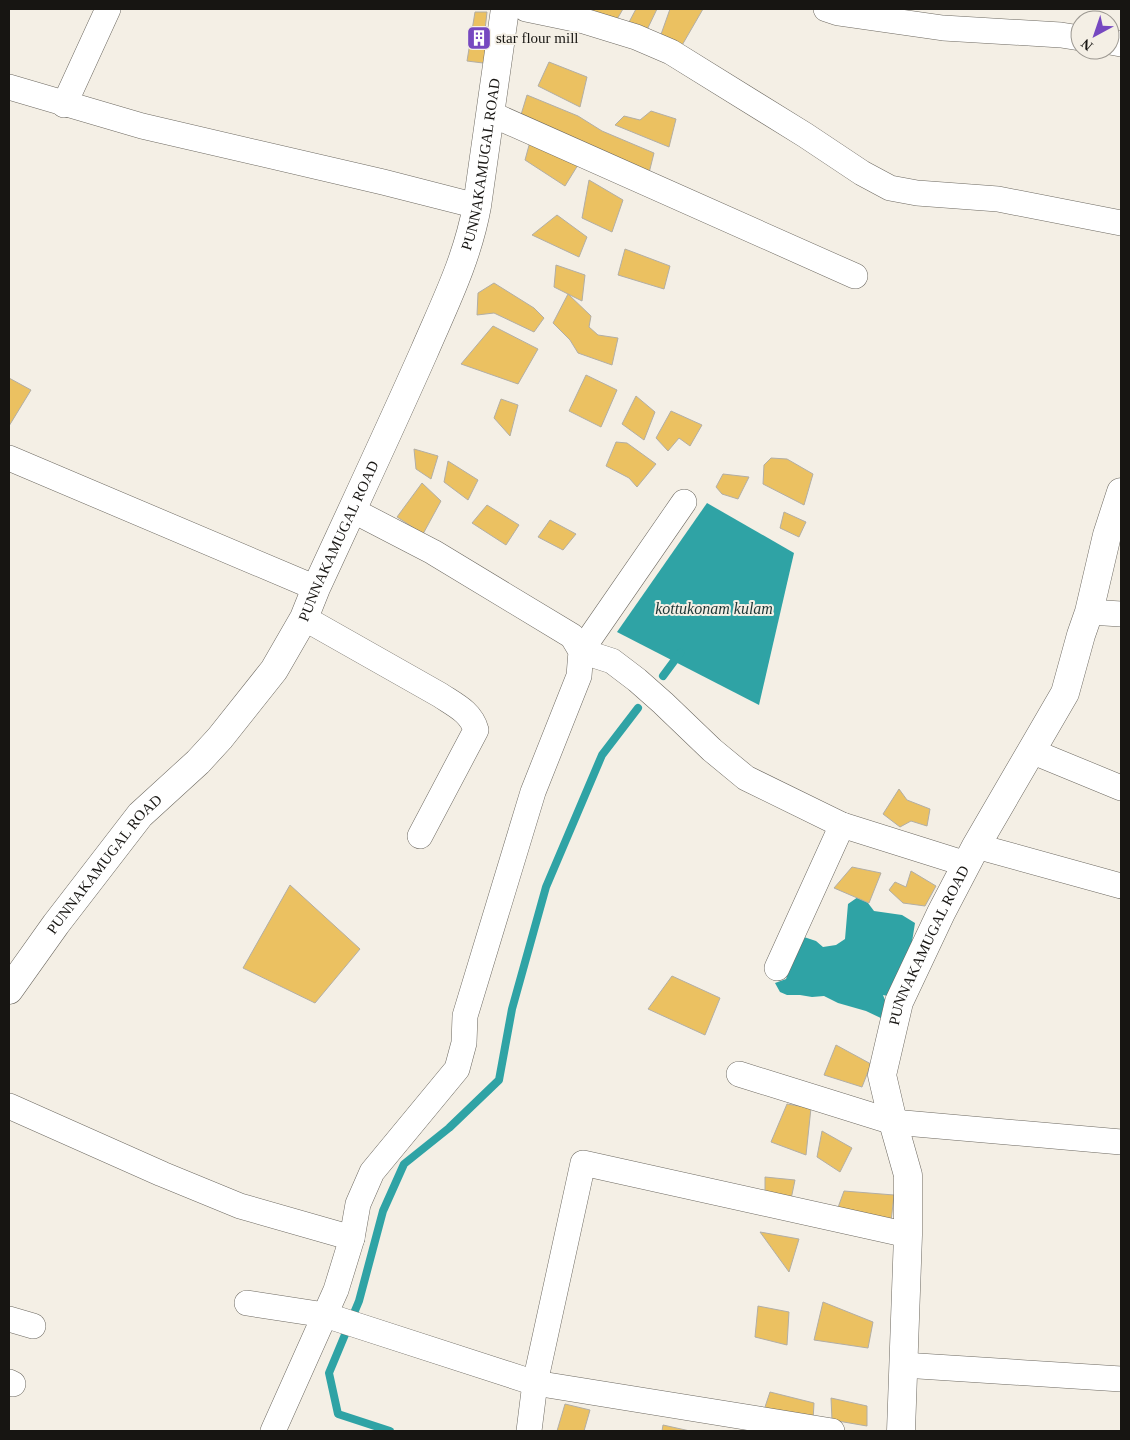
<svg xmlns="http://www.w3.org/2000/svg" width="1130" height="1440" font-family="Georgia,serif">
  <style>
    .water { fill: #2fa3a5 }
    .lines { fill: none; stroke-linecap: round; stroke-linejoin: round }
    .stream { stroke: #2fa3a5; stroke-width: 8 }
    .building { fill: #ebc161; stroke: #b2aea5 }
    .minor-casing { stroke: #6d6961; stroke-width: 26 }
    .tertiary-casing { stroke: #6d6961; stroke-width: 29 }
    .minor { stroke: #fff; stroke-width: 25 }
    .tertiary { stroke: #fff; stroke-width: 28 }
    .labels { text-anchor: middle; stroke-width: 4; stroke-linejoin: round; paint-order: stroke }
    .poi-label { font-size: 15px; fill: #171512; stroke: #f4efe5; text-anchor: start }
    .street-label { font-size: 15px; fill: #171512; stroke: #f4efe5 }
    .water-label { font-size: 16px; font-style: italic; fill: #1d3636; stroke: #f4efe5 }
  </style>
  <rect width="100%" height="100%" fill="#f4efe5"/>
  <g class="water">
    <polygon points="707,503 794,553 759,705 617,632"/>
    <polygon points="858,897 868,903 874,911 902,915 915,923 912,942 896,998 883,995 889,1010 885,1020 866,1011 838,1003 824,996 812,997 800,995 787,995 780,992 775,983 786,979 801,936 816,941 823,947 836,945 845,939 848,904"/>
  </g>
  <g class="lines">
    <g class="stream">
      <polyline points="663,676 680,653"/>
      <polyline points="390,1431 338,1414 329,1373 359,1301 383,1211 404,1164 449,1128 499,1080 512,1009 546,887 602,755 638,708"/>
    </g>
  </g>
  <g class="building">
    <polygon points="588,9 623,9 616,21"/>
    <polygon points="636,9 657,9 645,34 628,24"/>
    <polygon points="670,9 703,9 681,47 659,40"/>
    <polygon points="475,12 487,12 485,30 490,47 483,63 467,61"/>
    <polygon points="549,62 587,77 580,107 538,86"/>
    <polygon points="527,95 578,116 602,131 654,153 648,177 520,118"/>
    <polygon points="651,111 676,119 669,147 615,125 624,116 640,120"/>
    <polygon points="531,138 581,160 565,186 525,160"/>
    <polygon points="589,180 623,200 612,232 582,218"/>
    <polygon points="557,215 587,237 579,257 532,235"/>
    <polygon points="625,249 670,266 664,289 618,275"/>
    <polygon points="556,265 585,275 582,301 554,287"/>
    <polygon points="494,283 534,308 544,318 534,332 494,313 477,315 478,293"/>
    <polygon points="568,294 591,316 589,327 598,335 618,338 612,365 578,353 570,340 553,323"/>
    <polygon points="493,326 538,349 518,384 461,364"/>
    <polygon points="586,375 617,390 601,427 569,411"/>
    <polygon points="9,378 31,390 9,426"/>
    <polygon points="636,396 655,412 644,440 622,424"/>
    <polygon points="501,399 518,405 510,436 494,418"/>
    <polygon points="671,411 702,425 690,446 679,438 668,451 656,438"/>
    <polygon points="616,442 627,443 656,464 637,487 629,478 606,466"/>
    <polygon points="414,449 438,456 431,479 416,469"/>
    <polygon points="771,458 787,459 813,474 804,505 763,484 764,465"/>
    <polygon points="448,461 478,480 468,500 444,482"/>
    <polygon points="723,474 749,477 738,499 722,494 716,487"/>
    <polygon points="422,483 441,501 423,534 397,517"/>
    <polygon points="487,505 519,525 506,545 472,523"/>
    <polygon points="784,512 806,522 799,537 780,528"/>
    <polygon points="550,520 576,534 563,550 538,537"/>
    <polygon points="899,789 907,800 930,809 927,826 911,821 900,827 883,814"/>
    <polygon points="852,867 881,873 869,903 834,888"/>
    <polygon points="911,871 936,886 925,906 903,903 889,890 895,882 906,887"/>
    <polygon points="290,885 360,949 315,1003 243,968"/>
    <polygon points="672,976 720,998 705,1035 648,1009"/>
    <polygon points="836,1045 871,1064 862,1087 824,1075"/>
    <polygon points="787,1104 811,1108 806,1155 771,1142"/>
    <polygon points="822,1131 852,1148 840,1172 817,1157"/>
    <polygon points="765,1177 795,1180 790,1204 765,1199"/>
    <polygon points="844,1191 894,1195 891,1222 836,1213"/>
    <polygon points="760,1232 799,1239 789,1272"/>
    <polygon points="823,1302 873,1322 868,1348 814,1340"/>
    <polygon points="758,1306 789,1312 787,1345 755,1337"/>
    <polygon points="770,1392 814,1403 813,1421 763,1413"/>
    <polygon points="831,1398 867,1406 867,1426 832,1420"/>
    <polygon points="565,1404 590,1410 584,1431 557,1431"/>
    <polygon points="663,1425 690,1431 662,1431"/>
  </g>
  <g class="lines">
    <defs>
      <g id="minor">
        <polyline points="526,9 584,21 636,37 671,52 805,135 862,173 890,188 917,193 998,199 1121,223"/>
        <polyline points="826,9 838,13 943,28 1061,35 1080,38"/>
        <polyline points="1110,42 1121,44"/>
        <polyline points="9,87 142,126 383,182 477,206"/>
        <polyline points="64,105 108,9"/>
        <polyline points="491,114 855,276"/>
        <polyline points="9,458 316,588"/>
        <polyline points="684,502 581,651 612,661 637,680 663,703 712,750 746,778 842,825 966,864"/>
        <polyline points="1089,612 1121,614"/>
        <path d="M304,618L440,695C455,705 471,712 476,730L420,836"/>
        <polyline points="1031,751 1121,788"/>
        <polyline points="976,846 1121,886"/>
        <polyline points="777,968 842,825"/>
        <polyline points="739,1074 893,1122 1121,1142"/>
        <polyline points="9,1106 162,1174 240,1206 352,1238"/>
        <polyline points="247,1303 325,1315 535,1383 832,1431"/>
        <polyline points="9,1319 33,1326"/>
        <polyline points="903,1365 1121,1379"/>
        <polyline points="9,1382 13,1384"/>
        <polyline points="273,1431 336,1290 352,1238 358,1204 372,1172 457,1069 464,1043 465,1016 533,792 579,676 581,651 572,636 433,552 352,510"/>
        <polyline points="529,1431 535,1383 583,1163 908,1235"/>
      </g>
      <g id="tertiary">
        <path id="s1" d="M9,990L56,924L140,815L198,762L220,738L274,670L304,618L316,588C352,510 389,431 424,352C445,303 467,260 477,206L505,9"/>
        <path id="s2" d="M901,1431L908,1235V1175L893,1122L882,1075L899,1002L941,913L976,846L1065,693L1081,635L1089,612L1107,535L1121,492"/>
      </g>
    </defs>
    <use href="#minor" class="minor-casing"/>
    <use href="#tertiary" class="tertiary-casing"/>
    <use href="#minor" class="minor"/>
    <use href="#tertiary" class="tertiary"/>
  </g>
  <defs>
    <symbol id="building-square" viewBox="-11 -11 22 22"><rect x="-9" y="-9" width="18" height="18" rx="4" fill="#7648c0" stroke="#f4efe5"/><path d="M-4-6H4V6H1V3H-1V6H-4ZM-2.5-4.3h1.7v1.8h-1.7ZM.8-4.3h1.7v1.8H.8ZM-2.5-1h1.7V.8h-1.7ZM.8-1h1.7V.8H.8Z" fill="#fff"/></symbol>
  </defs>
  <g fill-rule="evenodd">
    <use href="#building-square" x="465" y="24" width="28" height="28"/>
  </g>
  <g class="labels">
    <g class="poi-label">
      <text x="496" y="43">star flour mill</text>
    </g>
    <g class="street-label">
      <text dy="5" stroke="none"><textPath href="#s1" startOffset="966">PUNNAKAMUGAL ROAD</textPath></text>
      <text dy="5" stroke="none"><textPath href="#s1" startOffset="561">PUNNAKAMUGAL ROAD</textPath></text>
      <text dy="5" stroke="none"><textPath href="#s1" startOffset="158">PUNNAKAMUGAL ROAD</textPath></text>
      <text dy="5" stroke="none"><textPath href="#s2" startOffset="498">PUNNAKAMUGAL ROAD</textPath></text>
    </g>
    <g class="water-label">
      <text x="714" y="614">kottukonam kulam</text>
    </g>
  </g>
  <rect width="1130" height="1440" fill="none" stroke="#171512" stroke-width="20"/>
  <g transform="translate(1095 35) rotate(220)"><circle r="24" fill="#f4efe5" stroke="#9c9891"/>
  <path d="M0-4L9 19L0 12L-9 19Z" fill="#7648c0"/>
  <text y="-8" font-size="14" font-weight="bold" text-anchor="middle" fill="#171512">N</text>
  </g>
</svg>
